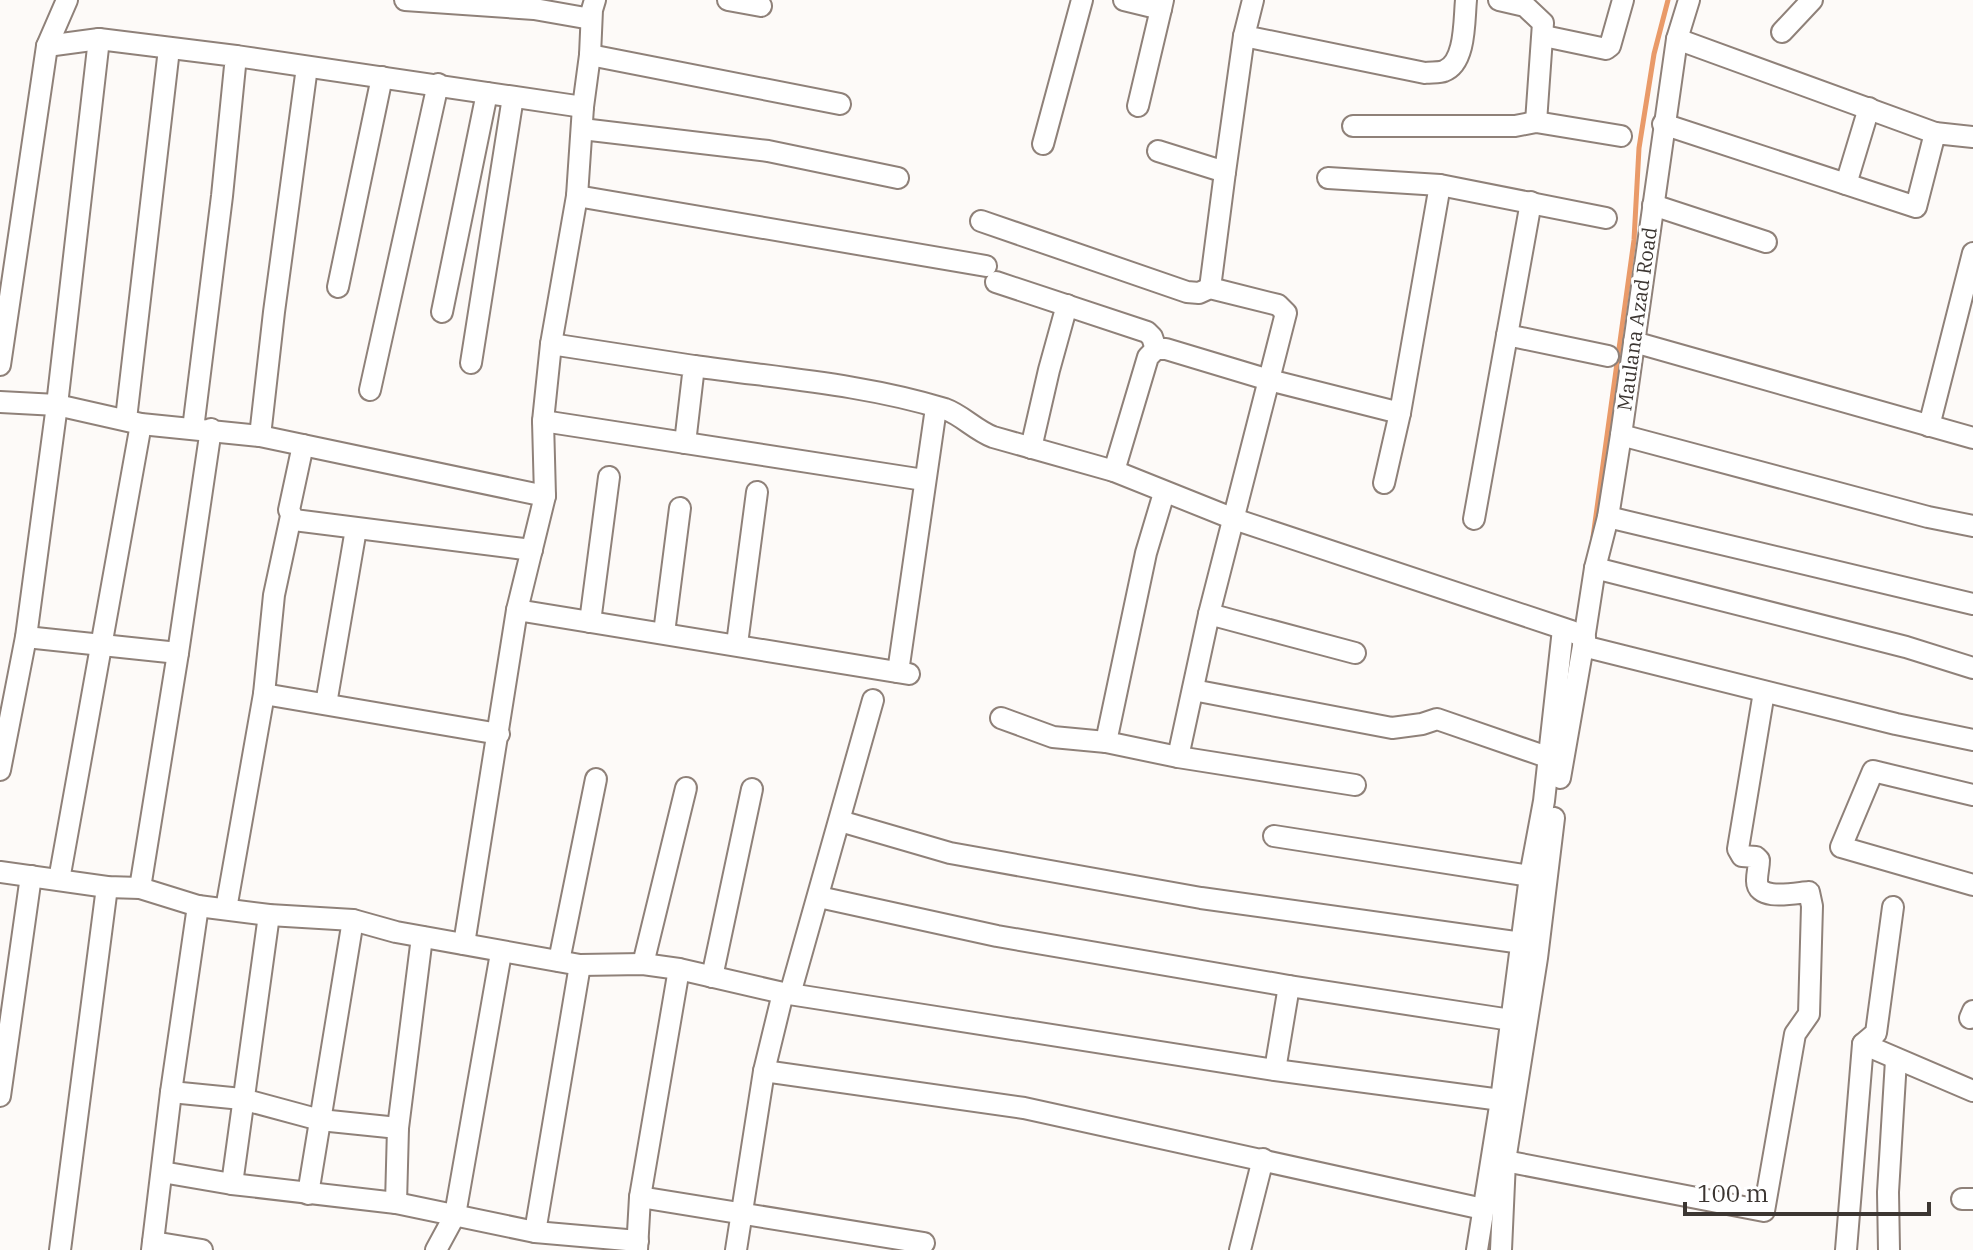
<svg xmlns="http://www.w3.org/2000/svg" width="1973" height="1250" font-family="'IBM Plex Serif',serif">
  <style>
    .lines { fill: none; stroke-linecap: round; stroke-linejoin: round }
    .stream { stroke: #e99a69; stroke-width: 5 }
    .street-casing { stroke: #8f8179; stroke-width: 24 }
    .street { stroke: #fff; stroke-width: 20 }
    .labels { text-anchor: middle; stroke-width: 6; stroke-linejoin: round; paint-order: stroke }
    .street-label { font-size: 20px; fill: #3c3632; stroke: #fff }
  </style>
  <rect width="100%" height="100%" fill="#fdfaf8"/>
  <g class="lines">
    <polyline class="stream" points="1593,537 1634,240 1639,148 1654,54 1668,0"/>
    <defs>
      <g id="street">
        <polyline points="405,0 534,9 591,19"/>
        <polyline points="728,0 761,6"/>
        <polyline points="1124,0 1161,9 1163,0"/>
        <path d="M1253,0L1244,36L1425,73C1431,72 1439,73 1444,71C1466,63 1464,20 1466,0"/>
        <polyline points="1499,0 1525,6 1543,23 1536,122"/>
        <polyline points="1689,0 1677,39 1621,435 1608,517 1595,568 1583,646 1896,724 1973,740"/>
        <polyline points="1782,32 1812,0"/>
        <polyline points="1544,36 1606,49 1610,46 1623,0"/>
        <polyline points="1677,39 1935,133"/>
        <polyline points="47,46 99,39 236,56 222,196 193,429"/>
        <polyline points="590,55 840,104"/>
        <polyline points="236,56 583,107"/>
        <polyline points="1138,106 1161,9"/>
        <polyline points="1663,124 1916,207 1935,133 1973,137"/>
        <polyline points="1353,126 1515,126 1536,122 1621,136"/>
        <polyline points="582,129 768,151 898,178"/>
        <polyline points="1043,144 1082,0"/>
        <polyline points="1158,151 1225,172 1244,36"/>
        <polyline points="1328,178 1440,185 1606,218"/>
        <polyline points="1846,184 1869,108"/>
        <polyline points="577,196 986,266"/>
        <polyline points="1653,205 1766,242"/>
        <polyline points="981,221 1187,292 1199,293 1210,288 1278,305 1286,313 1209,614 1178,757 1355,785"/>
        <polyline points="996,282 1147,332 1152,337 1156,349"/>
        <polyline points="338,287 382,77"/>
        <polyline points="1210,288 1225,172"/>
        <polyline points="442,312 487,93"/>
        <polyline points="1507,335 1608,356"/>
        <polyline points="1634,342 1973,438"/>
        <polyline points="551,344 694,366 685,443"/>
        <polyline points="471,363 513,97"/>
        <polyline points="0,365 47,46 67,0"/>
        <path d="M694,366C777,378 864,384 945,409C962,415 975,430 993,437L1114,471L1234,519L1571,631L1585,638"/>
        <polyline points="370,390 438,84"/>
        <polyline points="0,402 57,405 141,424 260,436 545,496"/>
        <polyline points="126,419 169,49"/>
        <polyline points="543,421 924,480"/>
        <polyline points="1929,426 1973,253"/>
        <polyline points="1621,435 1928,517 1973,526"/>
        <polyline points="260,436 274,312 307,67"/>
        <polyline points="303,445 289,510 294,520 532,550"/>
        <polyline points="1031,448 1049,370 1067,305"/>
        <polyline points="1114,471 1148,357 1156,349 1166,349 1269,380 1400,413"/>
        <polyline points="1384,483 1400,413 1440,185"/>
        <polyline points="1164,493 1146,553 1106,742 1178,757"/>
        <polyline points="1608,517 1973,604"/>
        <polyline points="1474,519 1531,202"/>
        <polyline points="1595,568 1906,647 1973,668"/>
        <polyline points="517,610 545,496 543,421 551,344 577,196 583,107 590,55 592,10 595,0"/>
        <polyline points="1209,614 1355,653"/>
        <polyline points="590,622 609,477"/>
        <polyline points="664,633 680,508"/>
        <polyline points="26,637 178,653"/>
        <polyline points="737,644 757,492"/>
        <polyline points="898,672 936,408"/>
        <polyline points="1193,690 1392,728 1422,724 1437,719 1550,758"/>
        <polyline points="264,694 499,734"/>
        <polyline points="326,704 356,529"/>
        <polyline points="1001,718 1053,737 1106,742"/>
        <polyline points="0,770 26,637 57,405 99,39"/>
        <polyline points="1560,778 1583,646"/>
        <polyline points="1973,795 1873,771 1841,847 1973,885"/>
        <polyline points="840,821 950,853 1201,898 1522,943"/>
        <polyline points="1274,836 1530,876"/>
        <polyline points="0,872 107,887 140,888 198,906 269,915 353,920 396,932 580,965 643,964 679,969 783,993 1275,1070 1501,1100"/>
        <polyline points="59,880 141,424"/>
        <polyline points="140,888 178,653 211,429"/>
        <polyline points="819,897 997,936 1289,986 1511,1020"/>
        <polyline points="226,909 264,694 274,595 291,516"/>
        <polyline points="464,944 517,610 909,674"/>
        <polyline points="559,961 596,779"/>
        <polyline points="643,964 686,788"/>
        <polyline points="712,977 752,789"/>
        <polyline points="790,994 873,700"/>
        <polyline points="1970,1018 1973,1011"/>
        <polyline points="1863,1044 1973,1091"/>
        <polyline points="1275,1070 1289,986"/>
        <polyline points="764,1071 1024,1108 1483,1209"/>
        <polyline points="171,1092 242,1099 320,1120 398,1128"/>
        <polyline points="0,1096 31,876"/>
        <path d="M1505,1161L1764,1211L1795,1034L1809,1014L1812,906L1809,892C1795,893 1756,902 1757,880C1757,873 1759,867 1759,860L1756,857L1742,856L1738,849L1764,692"/>
        <polyline points="162,1172 232,1184 396,1203 535,1232 638,1241"/>
        <polyline points="232,1184 269,915"/>
        <polyline points="308,1194 353,920"/>
        <polyline points="640,1197 924,1243"/>
        <polyline points="1962,1199 1973,1199"/>
        <polyline points="396,1203 398,1128 422,937"/>
        <polyline points="535,1232 580,965"/>
        <polyline points="153,1242 202,1250"/>
        <polyline points="60,1250 107,887"/>
        <polyline points="152,1250 171,1092 198,906"/>
        <polyline points="436,1250 455,1215 501,953"/>
        <polyline points="637,1250 640,1197 679,969"/>
        <polyline points="736,1250 764,1071 783,993"/>
        <polyline points="1240,1250 1263,1159"/>
        <polyline points="1477,1250 1501,1100 1530,876 1544,801 1563,629"/>
        <polyline points="1501,1250 1505,1161 1537,958 1554,818"/>
        <polyline points="1846,1250 1863,1044 1876,1033 1893,907"/>
        <polyline points="1889,1250 1888,1192 1896,1060"/>
      </g>
    </defs>
    <use href="#street" class="street-casing"/>
    <use href="#street" class="street"/>
  </g>
  <g class="labels">
    <g class="street-label">
      <text transform="translate(1637 319) rotate(-82)" y="7">Maulana Azad Road</text>
    </g>
  </g>
  <path d="M1685 1202v12h244v-12" fill="none" stroke="#3c3632" stroke-width="4"/>
  <text x="1697" y="1202" font-size="24" fill="#3c3632" stroke="#ffffff" stroke-width="6" paint-order="stroke">100 m</text>
</svg>
